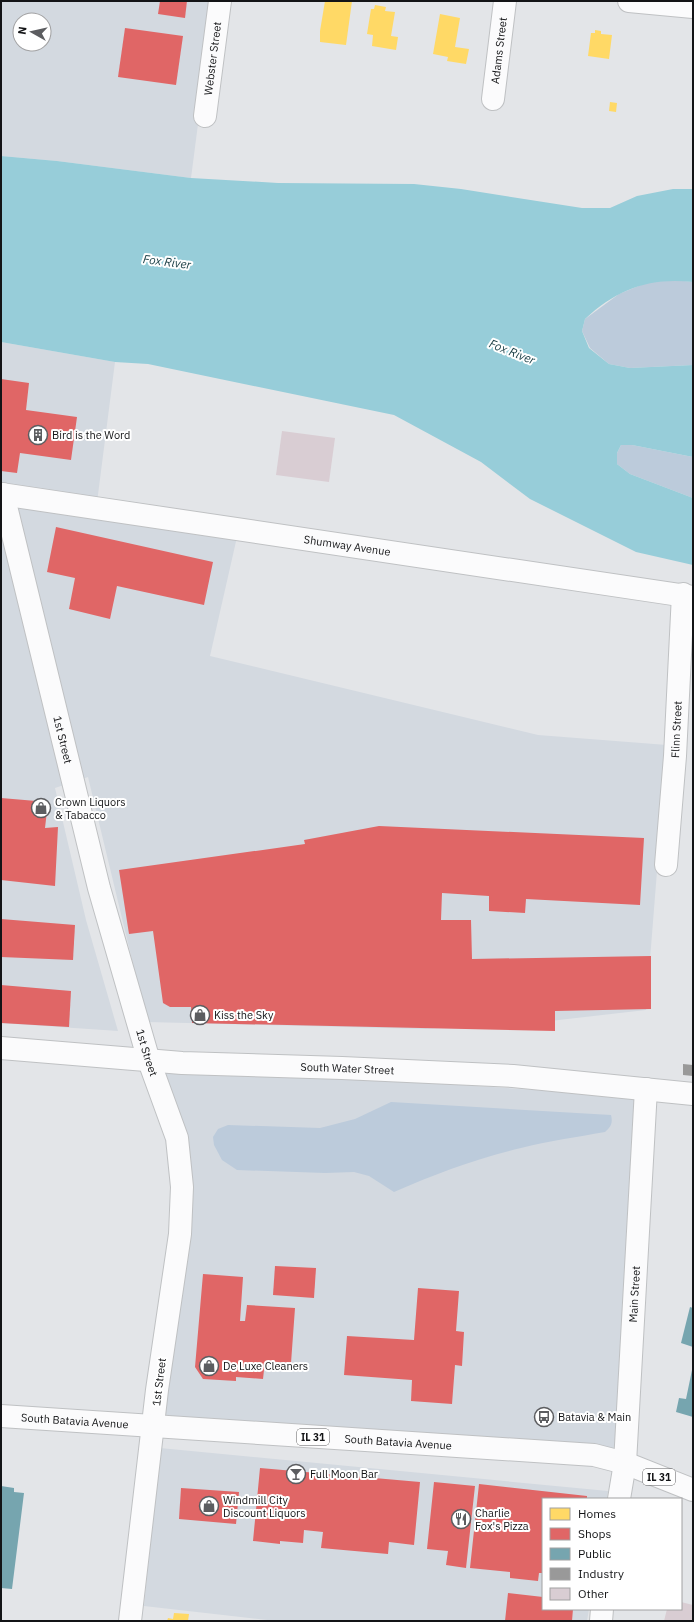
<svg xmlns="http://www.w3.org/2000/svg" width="694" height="1622" font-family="'IBM Plex Sans',sans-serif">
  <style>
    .built { fill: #d3d9e0; fill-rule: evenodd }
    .green { fill: #bccbdb }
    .water { fill: #97cdd9 }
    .homes { fill: #ffd966 }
    .shops { fill: #e06666 }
    .public { fill: #76a5af }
    .industry { fill: #999 }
    .building { fill: #d9cdd3 }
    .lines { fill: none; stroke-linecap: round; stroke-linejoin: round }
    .minor-casing { stroke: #bfc1c3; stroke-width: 24 }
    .major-casing { stroke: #bfc1c3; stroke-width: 24 }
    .minor { stroke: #fbfbfc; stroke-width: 22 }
    .major { stroke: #fbfbfc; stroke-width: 22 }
    .labels { text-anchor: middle; stroke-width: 4; stroke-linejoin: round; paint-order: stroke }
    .shield { fill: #fff; stroke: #5a5a5c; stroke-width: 1 }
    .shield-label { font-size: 10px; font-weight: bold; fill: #131416 }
    .street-label { font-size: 11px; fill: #131416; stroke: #fff }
    .poi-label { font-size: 11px; fill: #131416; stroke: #fff; text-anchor: start }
    .water-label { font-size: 12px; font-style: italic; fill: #163b42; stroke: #fff }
  </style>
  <rect width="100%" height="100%" fill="#e3e5e8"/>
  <g class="built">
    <path d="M1,1H214L191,178L57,161L1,156ZM20,20H44V44H20Z"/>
    <polygon points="1,342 115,362 95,518 237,537 210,656 538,735 667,745 646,1010 550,1021 425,1029 147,1022 88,777 55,788 86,920 118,1031 1,1023"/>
    <polygon points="161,1065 639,1097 621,1450 162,1418 187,1234"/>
    <polygon points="160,1448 608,1491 607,1499 543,1499 543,1609 589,1609 587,1621 276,1621 144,1606"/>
  </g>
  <g class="green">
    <polygon points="675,280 693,282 693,365 630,368 609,364 590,348 582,331 585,319 619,294 648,282"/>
    <polygon points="621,445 632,445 693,457 693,498 630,474 617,464 617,453"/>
    <path d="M391,1102L611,1115C613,1123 611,1127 605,1132C577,1137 548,1141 521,1148C477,1158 435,1174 394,1192L369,1176L354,1172L325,1173L237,1170L222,1160L214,1145L213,1137L218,1129L228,1125L320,1128L355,1119Z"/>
  </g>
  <path class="water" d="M1,156L57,161L191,178L278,183L414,184L461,189L582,208H610L637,196L673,189H693V282C650,277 617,289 585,319L582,331L589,348L609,364L630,368L693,365V457L632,445H621L617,453V464L630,474L693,498V565L636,552L530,499L481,462L394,415L148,364L115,362L1,342Z"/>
  <g class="homes">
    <polygon points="325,1 352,1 346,45 320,42 320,31"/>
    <polygon points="375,5 386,7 385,11 395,12 391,36 398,37 396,50 372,46 373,35 367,34 371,9 374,9"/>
    <polygon points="440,14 460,18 455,47 469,49 466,64 447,61 448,57 433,54"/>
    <polygon points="595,30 601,31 601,34 612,35 609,59 588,56 591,33 595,33"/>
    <polygon points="610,102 617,103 616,112 609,111"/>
    <polygon points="174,1613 189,1614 188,1621 167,1621 168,1618 173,1619"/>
  </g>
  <g class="shops">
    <polygon points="160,1 187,1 185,18 158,14"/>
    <polygon points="125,28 183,36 176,85 118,77"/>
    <polygon points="1,379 29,383 26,410 77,417 71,460 20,453 17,473 1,471"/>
    <polygon points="56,527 213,562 204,605 117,586 110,619 69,609 75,578 47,572"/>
    <polygon points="1,798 48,802 45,828 58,827 55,886 1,880"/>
    <polygon points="379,826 644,838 640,905 526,899 525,913 489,911 489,896 442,893 441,920 471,920 472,959 651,956 651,1009 555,1011 555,1031 192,1023 191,1007 170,1007 163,1003 153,931 129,934 119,870 305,844 304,840"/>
    <polygon points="1,919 75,925 73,960 1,957"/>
    <polygon points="1,985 71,991 69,1027 1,1023"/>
    <polygon points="275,1266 316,1268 314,1298 273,1295"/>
    <polygon points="203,1274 243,1277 240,1321 245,1321 247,1305 295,1308 291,1363 265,1361 263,1379 236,1377 236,1381 203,1379 195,1367"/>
    <polygon points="418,1288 459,1291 456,1331 464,1332 462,1366 455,1365 452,1404 411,1401 412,1380 344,1375 347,1336 414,1340"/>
    <polygon points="260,1468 420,1482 414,1545 389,1542 388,1554 321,1548 323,1532 304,1530 303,1543 280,1541 280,1544 253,1541"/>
    <polygon points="434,1482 475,1486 466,1568 446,1565 448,1551 427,1549"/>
    <polygon points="479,1484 587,1496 587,1499 543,1499 543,1573 539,1573 538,1581 510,1578 510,1572 470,1568"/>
    <polygon points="181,1488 239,1492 236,1524 179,1519"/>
    <polygon points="508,1593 543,1597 543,1609 573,1609 572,1621 505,1621"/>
  </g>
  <g class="public">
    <polygon points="690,1307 693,1308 693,1347 681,1343"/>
    <polygon points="692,1370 693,1370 693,1417 676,1412 679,1398 686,1399"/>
    <polygon points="1,1486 14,1488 14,1492 24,1493 12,1589 1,1588"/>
  </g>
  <polygon class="industry" points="683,1064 693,1065 693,1076 683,1075"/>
  <g class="building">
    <polygon points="282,431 335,438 329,482 276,475"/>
    <polygon points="681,1602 693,1605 693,1621 664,1621 667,1609 681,1609"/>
  </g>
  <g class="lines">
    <defs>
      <g id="minor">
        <path id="s1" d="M493,99L505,1"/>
        <path id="s2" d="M205,116L220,1"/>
        <path id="s3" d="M1,494L693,597"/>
        <path id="s4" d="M3,494L99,888L149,1061L177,1138L182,1187L180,1234L157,1390L130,1621"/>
        <path id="s5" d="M666,865L675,756L683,594"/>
        <path id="s6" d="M1,1048L182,1063L342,1068L513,1076L693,1094"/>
        <path id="s7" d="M625,1463L646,1089"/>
      </g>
      <g id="major">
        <polyline points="629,1 693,7"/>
        <path id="s8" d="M1,1416L594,1455L625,1463L693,1490"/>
        <polyline points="619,1499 625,1463"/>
        <polyline points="601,1621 602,1609"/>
      </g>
    </defs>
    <use href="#minor" class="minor-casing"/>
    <use href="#major" class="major-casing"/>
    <use href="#minor" class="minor"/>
    <use href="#major" class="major"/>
  </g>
  <defs>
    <symbol id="building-ring" viewBox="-11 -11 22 22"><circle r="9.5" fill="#fff" stroke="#5c5d60" stroke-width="1.5"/><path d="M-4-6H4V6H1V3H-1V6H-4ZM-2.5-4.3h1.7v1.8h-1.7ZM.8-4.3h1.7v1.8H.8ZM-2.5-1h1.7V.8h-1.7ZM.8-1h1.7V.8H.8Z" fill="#5c5d60"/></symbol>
    <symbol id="shop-ring" viewBox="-11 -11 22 22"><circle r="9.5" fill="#fff" stroke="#5c5d60" stroke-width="1.5"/><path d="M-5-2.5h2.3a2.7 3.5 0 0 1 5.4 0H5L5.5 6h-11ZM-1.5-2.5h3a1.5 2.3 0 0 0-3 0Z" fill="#5c5d60"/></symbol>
    <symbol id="bus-ring" viewBox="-11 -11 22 22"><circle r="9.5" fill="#fff" stroke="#5c5d60" stroke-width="1.5"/><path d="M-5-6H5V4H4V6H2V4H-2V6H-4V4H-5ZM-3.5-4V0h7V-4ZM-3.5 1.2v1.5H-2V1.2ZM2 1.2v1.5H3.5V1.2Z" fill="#5c5d60"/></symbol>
    <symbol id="bar-ring" viewBox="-11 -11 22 22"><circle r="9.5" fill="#fff" stroke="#5c5d60" stroke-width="1.5"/><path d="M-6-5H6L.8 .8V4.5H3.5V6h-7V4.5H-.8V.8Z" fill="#5c5d60"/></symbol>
    <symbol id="restaurant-ring" viewBox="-11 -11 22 22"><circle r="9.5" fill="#fff" stroke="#5c5d60" stroke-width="1.5"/><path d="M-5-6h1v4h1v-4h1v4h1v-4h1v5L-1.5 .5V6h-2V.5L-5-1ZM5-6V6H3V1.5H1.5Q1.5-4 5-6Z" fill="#5c5d60"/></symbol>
  </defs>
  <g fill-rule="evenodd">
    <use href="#building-ring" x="27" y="424" width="22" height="22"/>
    <use href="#shop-ring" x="30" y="797" width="22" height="22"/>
    <use href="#shop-ring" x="189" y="1004" width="22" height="22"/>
    <use href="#shop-ring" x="198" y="1355" width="22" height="22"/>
    <use href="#bus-ring" x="533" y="1406" width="22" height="22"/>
    <use href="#bar-ring" x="285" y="1463" width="22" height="22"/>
    <use href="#shop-ring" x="198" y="1495" width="22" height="22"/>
    <use href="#restaurant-ring" x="450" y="1508" width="22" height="22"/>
  </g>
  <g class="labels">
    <g class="shield">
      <rect x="297" y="1429" width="32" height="16" rx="3"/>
      <rect x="643" y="1469" width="32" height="16" rx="3"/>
    </g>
    <g class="shield-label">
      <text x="313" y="1441">IL 31</text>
      <text x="659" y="1481">IL 31</text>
    </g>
    <g class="street-label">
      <text dy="4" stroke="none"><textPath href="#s1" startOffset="49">Adams Street</textPath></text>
      <text dy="4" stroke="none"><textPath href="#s2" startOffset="58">Webster Street</textPath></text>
      <text dy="4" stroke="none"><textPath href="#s3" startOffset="350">Shumway Avenue</textPath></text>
      <text dy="4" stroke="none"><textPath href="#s5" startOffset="136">Flinn Street</textPath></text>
      <text dy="4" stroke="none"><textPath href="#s4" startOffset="253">1st Street</textPath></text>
      <text dy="4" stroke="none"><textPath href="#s4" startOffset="577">1st Street</textPath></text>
      <text dy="4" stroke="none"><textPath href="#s6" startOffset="347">South Water Street</textPath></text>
      <text dy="4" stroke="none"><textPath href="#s7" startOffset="169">Main Street</textPath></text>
      <text transform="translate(159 1382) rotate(-83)" y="4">1st Street</text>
      <text dy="4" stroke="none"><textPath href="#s8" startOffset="74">South Batavia Avenue</textPath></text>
      <text dy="4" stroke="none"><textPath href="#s8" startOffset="398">South Batavia Avenue</textPath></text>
    </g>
    <g class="poi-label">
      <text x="52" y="439">Bird is the Word</text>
      <text x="55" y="806">Crown Liquors<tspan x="55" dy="13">&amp; Tabacco</tspan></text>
      <text x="214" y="1019">Kiss the Sky</text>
      <text x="223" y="1370">De Luxe Cleaners</text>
      <text x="558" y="1421">Batavia &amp; Main</text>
      <text x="310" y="1478">Full Moon Bar</text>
      <text x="223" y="1504">Windmill City<tspan x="223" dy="13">Discount Liquors</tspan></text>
      <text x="475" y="1517">Charlie<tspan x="475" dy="13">Fox's Pizza</tspan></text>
    </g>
    <g class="water-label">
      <text transform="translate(167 262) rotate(7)" y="4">Fox River</text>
      <text transform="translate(512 352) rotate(22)" y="4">Fox River</text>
    </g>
  </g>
  <rect width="694" height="1622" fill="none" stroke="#131416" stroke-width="4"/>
  <rect x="542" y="1498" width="140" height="112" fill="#ffffff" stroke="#a1a1a2"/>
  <rect x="550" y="1508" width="20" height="12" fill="#ffd966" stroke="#a1a1a2"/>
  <text x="578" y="1518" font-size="12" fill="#131416">Homes</text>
  <rect x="550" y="1528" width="20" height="12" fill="#e06666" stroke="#a1a1a2"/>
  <text x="578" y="1538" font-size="12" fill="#131416">Shops</text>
  <rect x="550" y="1548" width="20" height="12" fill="#76a5af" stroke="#a1a1a2"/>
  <text x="578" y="1558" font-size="12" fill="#131416">Public</text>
  <rect x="550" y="1568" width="20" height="12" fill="#999999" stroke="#a1a1a2"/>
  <text x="578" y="1578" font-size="12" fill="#131416">Industry</text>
  <rect x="550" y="1588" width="20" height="12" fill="#d9cdd3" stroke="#a1a1a2"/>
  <text x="578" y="1598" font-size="12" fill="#131416">Other</text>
  <g transform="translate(32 32) rotate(278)"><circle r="19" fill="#ffffff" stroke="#a1a1a2"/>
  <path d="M0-3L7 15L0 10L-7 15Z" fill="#5c5d60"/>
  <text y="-6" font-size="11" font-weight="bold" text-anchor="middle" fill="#131416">N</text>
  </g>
</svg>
